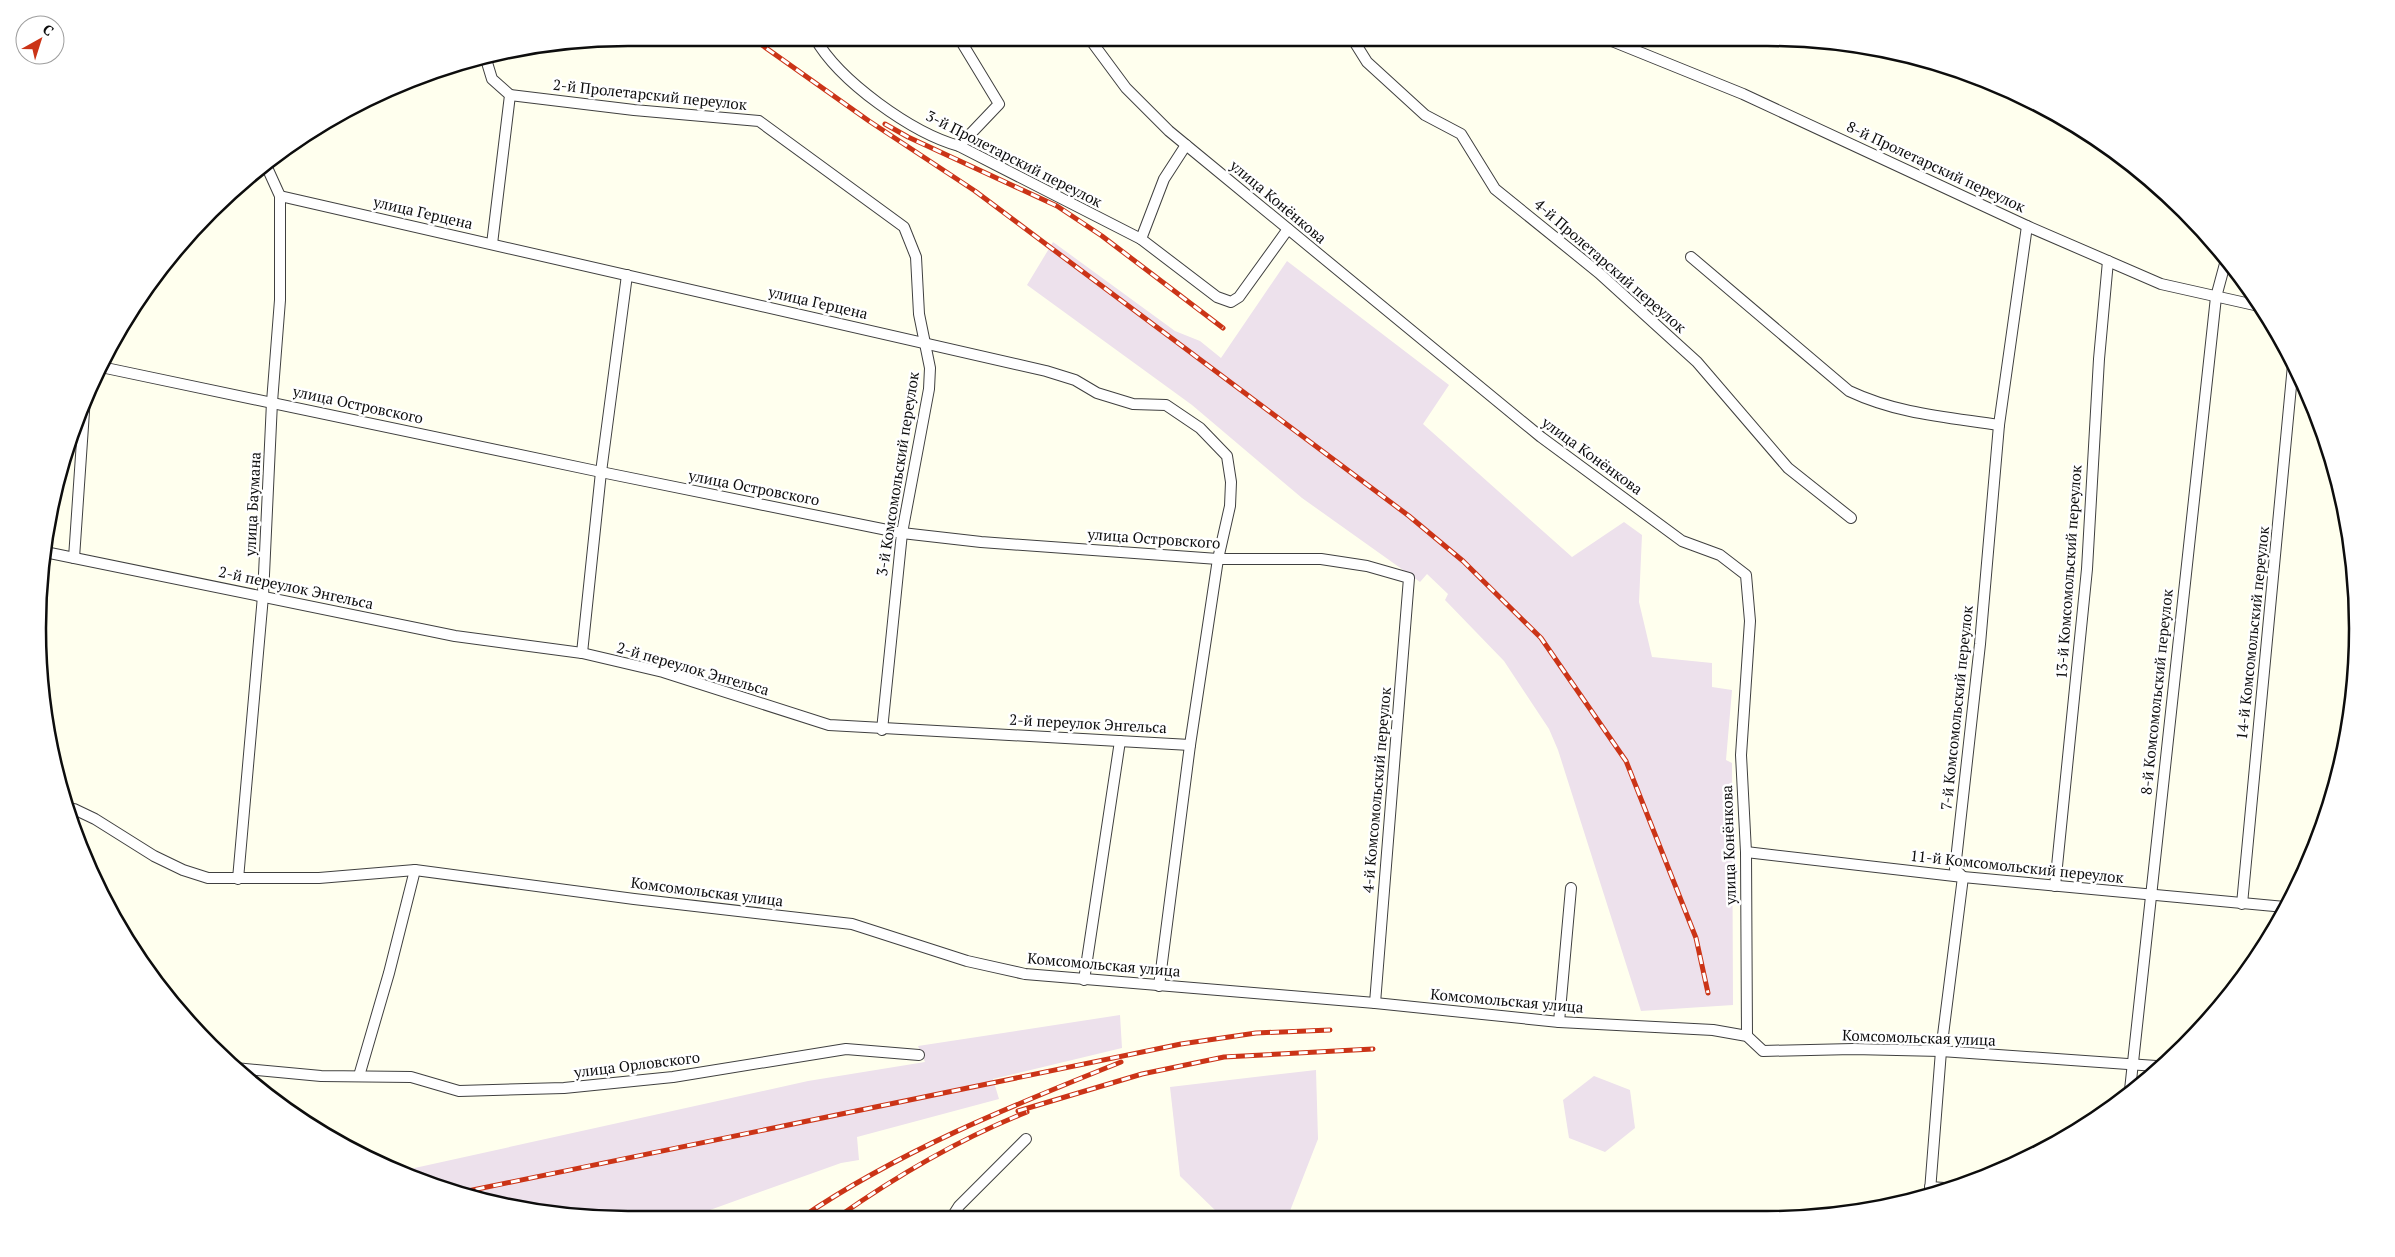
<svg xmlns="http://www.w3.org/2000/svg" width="2395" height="1257" font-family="'PT Serif',serif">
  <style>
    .industrial { fill: #ede1ec }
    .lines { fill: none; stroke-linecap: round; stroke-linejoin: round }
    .minor-casing { stroke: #404040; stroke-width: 12 }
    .minor { stroke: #fff; stroke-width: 10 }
    .rail-casing { stroke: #cb3417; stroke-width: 5 }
    .rail { stroke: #fff; stroke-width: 3; stroke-dasharray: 9; stroke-linecap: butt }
    .labels { text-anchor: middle; stroke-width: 5; stroke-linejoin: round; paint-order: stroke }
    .street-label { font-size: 15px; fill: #0d0d0d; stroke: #fff }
    .rim { fill: none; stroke: #0d0d0d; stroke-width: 2.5 }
  </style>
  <rect width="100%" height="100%" fill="#ffe"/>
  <g class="industrial">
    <polygon points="1053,242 1175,331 1200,341 1221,358 1287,261 1449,385 1423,424 1572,557 1624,522 1642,535 1639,602 1652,657 1712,663 1712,687 1732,690 1726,760 1732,763 1733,1005 1641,1011 1558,750 1549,729 1504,661 1445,600 1448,594 1427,574 1420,582 1302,498 1192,405 1027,285"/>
    <polygon points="1120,1015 1122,1048 993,1079 999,1099 857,1137 859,1160 841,1163 696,1215 668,1218 590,1218 476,1199 401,1171 808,1081 925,1062 918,1046"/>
    <polygon points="1316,1070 1318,1139 1288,1216 1221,1216 1180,1176 1170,1087"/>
    <polygon points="1594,1076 1630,1090 1635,1128 1605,1152 1569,1138 1563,1100"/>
  </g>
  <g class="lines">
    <defs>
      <g id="minor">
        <path d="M815,38C839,81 912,133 959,146L1141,239"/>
        <polyline points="1089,38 1126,88 1169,131 1541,437 1682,541 1720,555 1746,575 1750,621 1741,755 1746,852 1747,1036"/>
        <polyline points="1352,38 1367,62 1425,115 1461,134 1495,189 1599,273 1697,362 1788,468 1851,518"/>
        <polyline points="1607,39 1743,94 2027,226 2161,284 2259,306"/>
        <polyline points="485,56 492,79 510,95 492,244"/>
        <polyline points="2002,89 2045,109"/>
        <polyline points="510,95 634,110 759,121 904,227 916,257 919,314 930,368 929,389 902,533 882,730"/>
        <polyline points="1186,145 1164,179 1141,239 1217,297 1231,302 1239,297 1288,229"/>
        <polyline points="959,146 999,104 959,38"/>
        <polyline points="280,196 1046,371 1075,380 1097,393 1133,404 1166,405 1200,428 1227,456 1231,482 1230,506 1218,559 1190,745 1159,986"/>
        <path d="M1691,257L1849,391C1898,414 1946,417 1999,425"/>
        <polyline points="101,367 601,472 902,533 981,542 1218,559 1321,559 1367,566 1409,578 1375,1003"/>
        <polyline points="45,552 455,636 582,653 663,672 829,725 1190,745"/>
        <polyline points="74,558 85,397"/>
        <polyline points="582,653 601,472 627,275"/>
        <polyline points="68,810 74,809 95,819 154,856 183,870 208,878 319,878 415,870 634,899 852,924 967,961 1025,974 1375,1003 1559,1022 1713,1030 1747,1036 1763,1051 1853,1049 1941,1051 2156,1066"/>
        <polyline points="1746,852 1963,877 2285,907"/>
        <polyline points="238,879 263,596 272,402 280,300 280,196 265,163"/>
        <polyline points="2055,886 2087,569 2099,359 2108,261"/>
        <polyline points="2242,904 2293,365"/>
        <polyline points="1084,980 1120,741"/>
        <polyline points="1559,1022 1571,888"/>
        <polyline points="235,1068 321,1076 411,1077 459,1091 564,1088 673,1077 846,1049 919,1055"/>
        <polyline points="359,1076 389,973 415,870"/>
        <polyline points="2130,1090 2216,297 2226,260"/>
        <polyline points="1930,1187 1944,1188"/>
        <polyline points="1930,1191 1941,1051 1963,877 1955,869 1980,644 1999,425 2027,226"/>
        <polyline points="952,1217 959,1206 1026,1139"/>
      </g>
    </defs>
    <use href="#minor" class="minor-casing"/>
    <use href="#minor" class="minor"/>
    <defs>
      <g id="rail">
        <polyline points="752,38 869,121 975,191 1409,516 1463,561 1541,638 1626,761 1696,938 1708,993"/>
        <polyline points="885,124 908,137 1057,206 1102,236 1223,328"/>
        <polyline points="1018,1111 1142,1074 1224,1057 1373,1049"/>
        <polyline points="458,1193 1181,1044 1256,1033 1330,1030"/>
        <path d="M838,1217C898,1175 959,1139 1027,1112"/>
        <path d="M801,1218C899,1151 1011,1106 1121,1062"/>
      </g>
    </defs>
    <use href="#rail" class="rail-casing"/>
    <use href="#rail" class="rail"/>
  </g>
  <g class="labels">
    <g class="street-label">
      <text transform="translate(650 95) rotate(6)" y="5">2-й Пролетарский переулок</text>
      <text transform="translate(1014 159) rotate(27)" y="5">3-й Пролетарский переулок</text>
      <text transform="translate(1936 167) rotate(25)" y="5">8-й Пролетарский переулок</text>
      <text transform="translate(1278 202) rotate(40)" y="5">улица Конёнкова</text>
      <text transform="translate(423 213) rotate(13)" y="5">улица Герцена</text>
      <text transform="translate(1610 266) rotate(41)" y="5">4-й Пролетарский переулок</text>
      <text transform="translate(818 303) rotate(13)" y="5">улица Герцена</text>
      <text transform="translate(358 405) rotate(12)" y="5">улица Островского</text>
      <text transform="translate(1592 456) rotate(36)" y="5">улица Конёнкова</text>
      <text transform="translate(898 474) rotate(-81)" y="5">3-й Комсомольский переулок</text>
      <text transform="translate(754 488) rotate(11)" y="5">улица Островского</text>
      <text transform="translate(253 504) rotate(-87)" y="5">улица Баумана</text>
      <text transform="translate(1154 539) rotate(4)" y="5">улица Островского</text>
      <text transform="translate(2069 572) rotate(-86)" y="5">13-й Комсомольский переулок</text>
      <text transform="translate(296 588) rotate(12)" y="5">2-й переулок Энгельса</text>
      <text transform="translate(2253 633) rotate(-84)" y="5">14-й Комсомольский переулок</text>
      <text transform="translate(693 669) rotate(16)" y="5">2-й переулок Энгельса</text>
      <text transform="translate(2157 692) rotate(-84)" y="5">8-й Комсомольский переулок</text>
      <text transform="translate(1957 708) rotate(-84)" y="5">7-й Комсомольский переулок</text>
      <text transform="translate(1088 724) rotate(3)" y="5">2-й переулок Энгельса</text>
      <text transform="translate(1377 790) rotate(-85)" y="5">4-й Комсомольский переулок</text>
      <text transform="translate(1729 845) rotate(-92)" y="5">улица Конёнкова</text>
      <text transform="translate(2017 867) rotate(6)" y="5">11-й Комсомольский переулок</text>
      <text transform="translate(707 892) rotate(7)" y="5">Комсомольская улица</text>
      <text transform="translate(1104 965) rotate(5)" y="5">Комсомольская улица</text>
      <text transform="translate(1507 1001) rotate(5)" y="5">Комсомольская улица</text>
      <text transform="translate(1919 1038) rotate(2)" y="5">Комсомольская улица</text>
      <text transform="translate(637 1065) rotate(-7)" y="5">улица Орловского</text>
    </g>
  </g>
  <path d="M0 0H2395V1257H0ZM628 46H1767A582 582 0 0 1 2349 628V629A582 582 0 0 1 1767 1211H628A582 582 0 0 1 46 629V628A582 582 0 0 1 628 46Z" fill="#fff" fill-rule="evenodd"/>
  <path class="rim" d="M628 46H1767A582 582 0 0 1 2349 628V629A582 582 0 0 1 1767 1211H628A582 582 0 0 1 46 629V628A582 582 0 0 1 628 46Z"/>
  <g transform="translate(40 40) rotate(39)"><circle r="24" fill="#ffffff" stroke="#9e9e9e"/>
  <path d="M0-4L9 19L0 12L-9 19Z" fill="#cb3417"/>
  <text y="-8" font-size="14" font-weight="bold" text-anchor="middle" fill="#0d0d0d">С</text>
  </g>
</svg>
